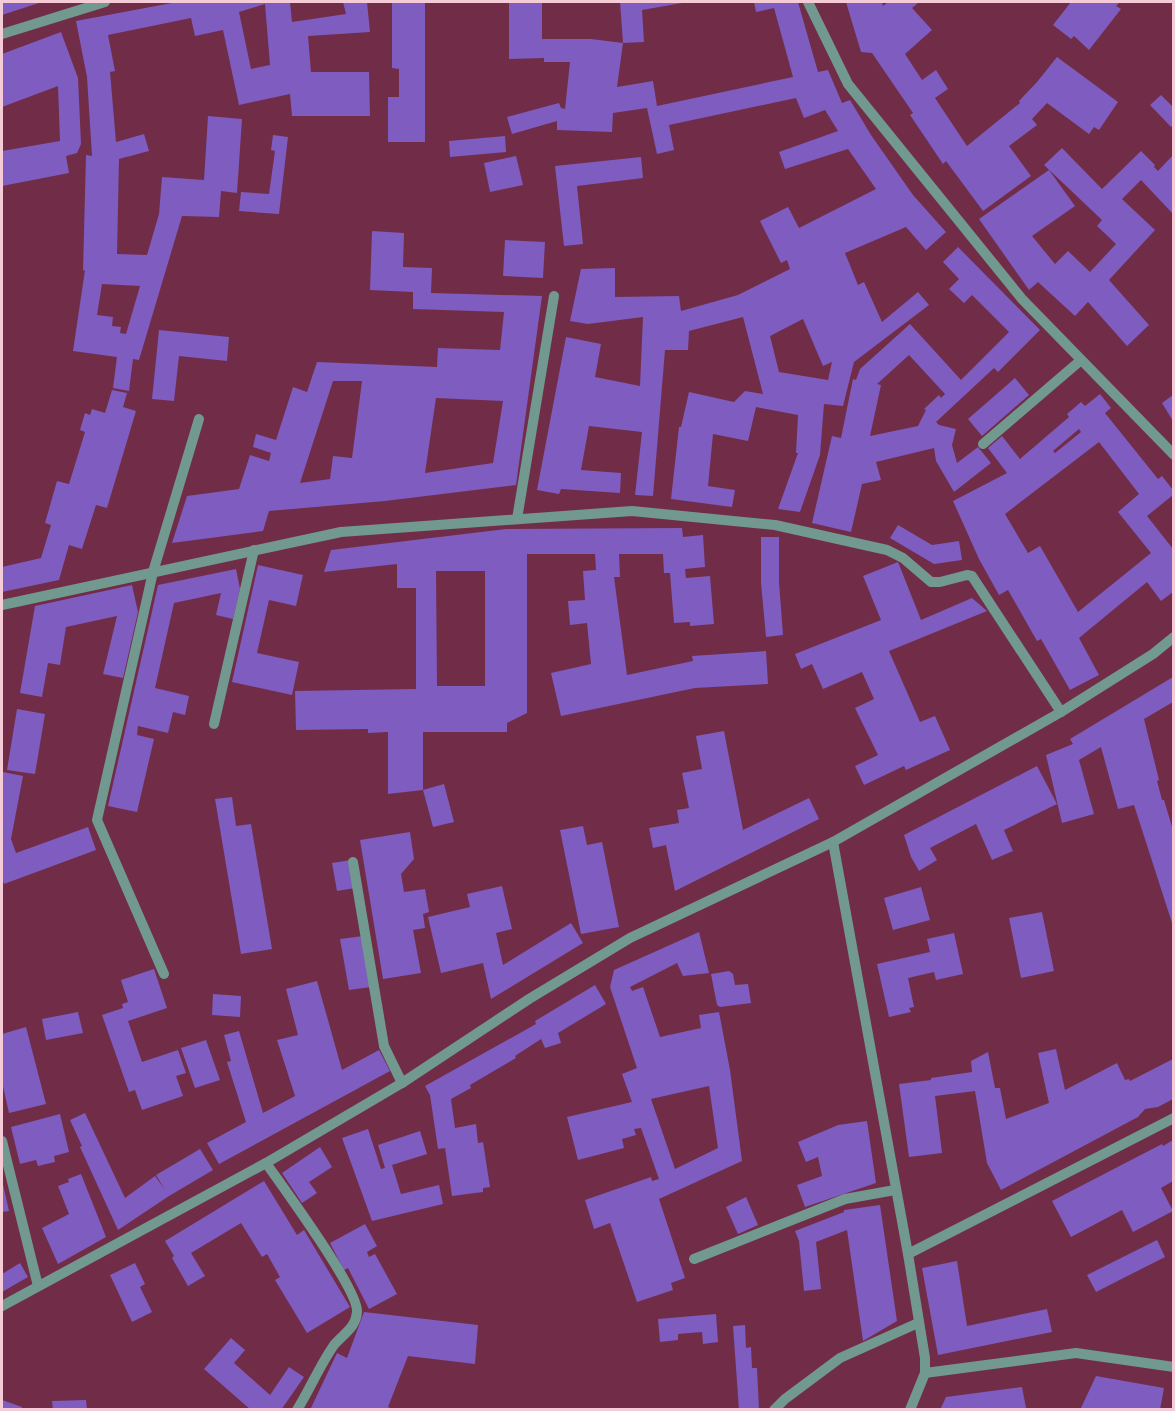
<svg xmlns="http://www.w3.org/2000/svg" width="1175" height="1411" font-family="Arial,sans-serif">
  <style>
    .building { fill: #7f5cbf; fill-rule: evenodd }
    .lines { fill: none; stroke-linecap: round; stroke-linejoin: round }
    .minor { stroke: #71998f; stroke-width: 10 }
  </style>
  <rect width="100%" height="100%" fill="#712c48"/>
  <g class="building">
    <polygon points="2,2 42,2 2,15"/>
    <path d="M177,2H290L292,22L346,14L343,2H367L370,32L308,36L311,72H369L370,116H292L290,94L239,105L223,30L195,36L191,18L108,35L115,71L110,72L116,142L144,134L149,151L119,159L117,254L147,255L159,214L162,177L204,180L208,116L242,119L237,193L221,191L219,217L182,216L139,360L133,359L129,391L113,388L117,357L73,351L85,270L83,271L86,155L92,156L87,77L76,21ZM265,4L270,65L251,69L239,12ZM102,284L140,286L126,334L120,333L121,327L112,326L113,317L97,315Z"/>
    <polygon points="392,2 425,2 425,142 388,142 388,97 399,97 399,69 392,68"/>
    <path d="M509,2H542V39H591L623,43L617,87L653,81L657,106L793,77L774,8L756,12L754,2H798L818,72L828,70L842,103L850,100L871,135L913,195L946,232L926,250L906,227L845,253L858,285L864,282L882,322L918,292L929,305L854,362L843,406L824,404L820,455L800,512L778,509L798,453H796L798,415L756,407L748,441L713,434L708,486L735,490L732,507L671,499L679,427H681L689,392L734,402L745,391L763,394L743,317L689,331L688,350H665L653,496L635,495L642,432L589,426L581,470L621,473L620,493L561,489L559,494L537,490L566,337L601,344L595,377L640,386L643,317L588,324L570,321L581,269L615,268V297L679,296L681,311L738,295L790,269L787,260L781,263L760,221L788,207L799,228L876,189L848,149L785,169L779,152L838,131L825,110L804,118L796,98L669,125L674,150L657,154L647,108L613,113L612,132L557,130V121L512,134L507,117L559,103L561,108L565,109L570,62H544V58L509,59ZM803,319L823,366L832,362L828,380L779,372L770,336Z"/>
    <polygon points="620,2 682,2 682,3 642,10 644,42 623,43"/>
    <polygon points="846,2 882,2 883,6 888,2 919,2 912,8 932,30 905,54 922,80 936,70 948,89 935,98 967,146 1020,103 1019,101 1037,82 1057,57 1118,102 1099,130 1094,127 1089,134 1047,103 1032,119 1037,125 1009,146 1031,176 983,211 946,161 943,164 910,115 913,113 872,53 861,52"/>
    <polygon points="1071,2 1120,2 1116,6 1121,9 1089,50 1074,36 1071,39 1053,25"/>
    <polygon points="61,32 78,78 81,144 77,153 66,156 69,173 2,186 2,151 60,141 58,86 2,107 2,54"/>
    <polygon points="1161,95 1172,106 1173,105 1173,124 1171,127 1150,105"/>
    <polygon points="273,135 288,137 279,214 239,211 241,192 269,194 275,151 271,150"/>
    <polygon points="505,136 506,152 450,157 449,141"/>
    <polygon points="1062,148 1102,189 1141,151 1155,165 1154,167 1158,171 1173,155 1173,214 1141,180 1122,199 1155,230 1109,280 1149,325 1127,346 1088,302 1075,316 1038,282 1029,290 979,219 1049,170 1075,206 1032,236 1055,264 1068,251 1090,272 1116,244 1097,226 1102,220 1044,165"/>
    <polygon points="516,156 523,185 490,192 484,163"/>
    <polygon points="641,157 643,178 577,186 583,244 564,246 555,166"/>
    <path d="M372,231L404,233L403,267L432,268L431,293L542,296L516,485L385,501L269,511L263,531L172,543L187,496L239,489L250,455L269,461L271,453L253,447L256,434L276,440L293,387L307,392L317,362L437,367L438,348L500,350L504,312L413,309V292L370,290ZM333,381H362L352,458L333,456L330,479L300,483ZM436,398L503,401L493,463L425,473Z"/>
    <polygon points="505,240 545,242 543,278 503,276"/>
    <path d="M958,247L1040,330L998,372L994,368L936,422L939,425L956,429L952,445L957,463L978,447L991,463L954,492L936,461L934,448L876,462L881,480L862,484L851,532L812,523L832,436L841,438L853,379L856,380L860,369L910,324L961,380L1009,332L972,295L964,303L949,289L959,279L943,262ZM909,355L945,394L941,398L939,395L924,409L926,410L918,426L870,436L881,385L877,384Z"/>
    <polygon points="159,330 229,337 227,361 179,356 174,401 152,399"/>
    <polygon points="1015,378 1029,395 982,436 968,419"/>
    <polygon points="112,390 127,393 123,407 136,411 107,508 96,505 82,549 69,545 59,580 2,592 2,567 41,558 51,525 45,523 57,481 69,484 85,432 80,430 85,413 90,415 92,409 105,413"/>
    <path d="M1100,394L1111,408L1105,413L1158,479L1162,476L1173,490V495L1147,516L1173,549V592L1161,601L1147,582L1079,638L1099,675L1070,690L1041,639L1037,641L1008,590L999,595L979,559L953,501L1007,473L988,448L1002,436L1020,459L1069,417L1067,414L1081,402L1085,406ZM1079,429L1081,432L1055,453L1053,451ZM1099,442L1139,494L1118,512L1151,553L1078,612L1040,546L1028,553L1005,514Z"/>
    <polygon points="1173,395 1173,421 1162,403"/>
    <polygon points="898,525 932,545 959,541 962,560 934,564 890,538"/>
    <path d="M682,528L683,537L703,535L705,567L685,569L686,578L710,576L714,624L690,626V622L674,623L670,573H664L663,554H619L620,577H614L627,675L693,661L692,656L766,651L768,684L695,688L561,716L551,673L591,664L587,623L570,625L568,601L585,600L583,571L596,570L595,554H527V713L507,723V732H423V790L388,794V732L368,733V729L296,730L295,691L416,689V588H397V564L324,572L331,550L506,529ZM436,571H485V686H437Z"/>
    <polygon points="761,537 779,537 779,582 783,635 766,637 761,583"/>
    <polygon points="898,562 921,620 972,598 987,611 889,651 920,722 935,716 950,750 906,770 904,766 864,785 855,766 878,755 855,708 874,699 862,672 823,689 812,664 801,669 795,654 881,620 863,576"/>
    <polygon points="258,565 303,575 296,606 269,600 257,653 299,662 292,695 232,682"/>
    <polygon points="236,569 240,589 233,619 216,615 221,593 174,603 155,688 189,696 185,715 173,712 168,733 138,726 137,735 154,739 137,812 108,806 158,585"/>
    <polygon points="132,585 138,612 123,678 103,674 117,616 66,627 60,665 48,663 42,697 20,693 35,606"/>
    <polygon points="1173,677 1173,702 1144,719 1159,780 1157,781 1162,800 1164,800 1173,830 1173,926 1134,805 1118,809 1101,747 1079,760 1094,814 1062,823 1046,755 1073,744 1070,739"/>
    <polygon points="17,709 45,714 35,774 7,770"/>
    <polygon points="724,731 743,830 809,798 819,819 675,891 666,845 653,848 649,828 679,823 677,810 689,808 682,773 702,769 696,736"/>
    <polygon points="1037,766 1057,804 1004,830 1013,851 992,860 976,824 930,848 937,860 919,871 911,857 904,835"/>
    <polygon points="3,772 23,776 11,839 16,853 88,827 96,850 4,884 2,878"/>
    <polygon points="444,784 454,822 433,827 423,790"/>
    <polygon points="232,797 236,826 251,824 272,949 241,954 215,799"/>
    <polygon points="583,826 587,845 602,842 619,927 581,934 560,830"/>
    <polygon points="410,832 414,859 401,874 404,892 425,889 429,912 423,914 425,928 413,930 421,973 383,979 360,840"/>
    <polygon points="351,860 355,888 337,891 332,863"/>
    <polygon points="502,886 512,929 496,933 503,965 571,923 583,943 491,999 483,963 441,973 428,917 470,907 467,894"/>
    <polygon points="921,887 930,920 893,930 884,898"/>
    <polygon points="1042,912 1054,971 1021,978 1009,918"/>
    <path d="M699,932L709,973L683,976L677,963L630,987L632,991L643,987L660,1037L701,1028L699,1015L719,1012L730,1070L742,1161L659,1199L685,1278L671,1283L673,1290L637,1302L610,1223L594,1229L585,1200L651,1177L652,1181L659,1179L641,1128L634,1129L636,1135L622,1139L624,1148L578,1160L567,1117L632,1102L622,1074L637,1068L610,987L614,970ZM709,1086L718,1148L675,1169L651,1099Z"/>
    <polygon points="954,933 963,974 936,980 934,972 908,978 914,1007 909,1008 911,1012 889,1017 877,964 930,952 927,939"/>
    <polygon points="363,936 371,987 349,990 340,939"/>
    <polygon points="154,969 167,1008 128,1021 142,1062 178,1050 186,1073 176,1076 183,1096 142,1110 135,1090 129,1092 102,1015 123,1008 122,1004 128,1002 121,980"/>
    <polygon points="729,971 733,974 735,985 748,984 751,1003 720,1007 717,1005 711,974"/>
    <polygon points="317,981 342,1070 379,1050 390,1071 219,1164 207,1143 246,1122 227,1062 231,1061 224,1035 239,1031 263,1113 295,1096 277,1040 298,1035 286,989"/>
    <polygon points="595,985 606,1004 558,1033 561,1043 545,1048 541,1039 515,1056 516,1058 470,1085 471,1088 451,1099 455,1128 476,1124 478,1143 483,1142 490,1187 483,1188 483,1192 452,1196 445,1148 438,1149 430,1095 425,1086 536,1024 535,1021"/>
    <polygon points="213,994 241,996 240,1017 212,1015"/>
    <polygon points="78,1012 83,1033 46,1040 42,1019"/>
    <polygon points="26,1027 46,1104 9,1113 2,1082 2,1034"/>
    <polygon points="206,1040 220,1080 195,1088 181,1048"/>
    <polygon points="1056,1049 1065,1090 1117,1063 1125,1080 1129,1079 1130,1081 1173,1059 1173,1099 1158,1107 1145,1109 1138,1117 1001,1190 987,1163 975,1091 935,1096 942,1153 909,1157 899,1084 931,1080 931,1078 972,1072 971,1061 988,1052 995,1088 1000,1088 1006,1119 1049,1103 1038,1053"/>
    <polygon points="85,1113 125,1198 155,1176 165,1190 156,1175 200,1149 213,1170 169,1196 118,1230 80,1147 82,1146 70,1120"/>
    <polygon points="60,1114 69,1152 54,1156 55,1162 38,1166 36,1160 20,1164 11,1127"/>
    <polygon points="867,1121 876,1183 805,1207 797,1185 822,1176 818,1157 806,1162 798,1142 838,1125"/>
    <polygon points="368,1129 381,1169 385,1168 378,1145 420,1131 427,1154 392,1165 401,1194 439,1185 443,1204 372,1221 342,1138"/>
    <polygon points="1173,1140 1173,1181 1161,1188 1173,1211 1133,1232 1122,1210 1071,1237 1052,1201 1162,1144 1163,1146"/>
    <polygon points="320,1147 332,1167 309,1182 317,1193 302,1203 282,1173"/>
    <polygon points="81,1174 106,1237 58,1264 42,1228 69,1214 58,1186 69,1182 68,1179"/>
    <polygon points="2,1180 9,1211 2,1212"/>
    <polygon points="264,1181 297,1235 304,1230 350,1307 307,1333 275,1280 280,1277 267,1254 262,1257 241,1223 191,1253 205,1276 188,1286 172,1258 174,1256 165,1241"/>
    <polygon points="746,1197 758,1225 738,1234 726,1207"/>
    <polygon points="880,1205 897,1321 863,1341 847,1230 816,1242 821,1289 804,1291 799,1241 795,1231 844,1212 844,1210"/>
    <polygon points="365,1224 377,1246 367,1252 369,1257 375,1254 397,1294 369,1309 348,1268 344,1270 330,1243"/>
    <polygon points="1157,1240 1165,1257 1096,1292 1087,1275"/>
    <polygon points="957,1261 967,1326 1047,1309 1052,1332 938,1355 922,1268"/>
    <polygon points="20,1263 28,1277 2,1292 2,1274"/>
    <polygon points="135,1263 145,1284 140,1287 152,1312 132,1322 110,1275"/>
    <polygon points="364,1312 478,1325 475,1364 408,1356 388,1407 394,1410 310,1410 337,1353 347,1358"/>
    <polygon points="716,1314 718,1342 703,1344 702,1332 678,1334 678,1340 660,1342 658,1319"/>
    <polygon points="745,1325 746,1348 751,1347 752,1368 757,1368 759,1410 739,1410 733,1326"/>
    <polygon points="231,1338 245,1350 234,1363 270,1395 289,1367 304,1377 281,1410 251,1410 204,1369"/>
    <polygon points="1096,1376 1164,1388 1160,1410 1080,1410"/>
    <polygon points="1022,1387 1026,1408 940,1410 946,1397"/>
    <polygon points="2,1400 22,1407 21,1410 2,1410"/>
    <polygon points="86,1400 87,1410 53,1410 52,1401"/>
  </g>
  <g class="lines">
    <g class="minor">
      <polyline points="808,2 848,84 1022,299 1174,455"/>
      <polyline points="2,34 105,2"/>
      <polyline points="983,444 1081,360"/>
      <polyline points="517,519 554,296"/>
      <polyline points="2,605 341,532 632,511 775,525 887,550 903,558 931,582 940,582 967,575 972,576 1061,712"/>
      <polyline points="214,724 254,550"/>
      <polyline points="833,842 908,1254 925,1358 925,1373 910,1410"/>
      <polyline points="353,862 384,1046 402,1083"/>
      <polyline points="164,974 97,820 153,572 199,419"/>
      <polyline points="2,1141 38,1286"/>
      <path d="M266,1163C282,1186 359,1290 357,1312C356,1328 343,1334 334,1345C320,1365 310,1389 297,1410"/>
      <polyline points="908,1254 1174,1118"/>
      <polyline points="694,1259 845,1199 895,1190"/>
      <polyline points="2,1306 266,1163 402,1083 529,999 630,938 833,842 1061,712 1153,654 1174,637"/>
      <polyline points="925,1373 1076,1353 1174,1367"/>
      <polyline points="774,1410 785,1399 840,1358 918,1323"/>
    </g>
  </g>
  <rect width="1175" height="1411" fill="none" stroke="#f5cbd8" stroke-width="6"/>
</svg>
